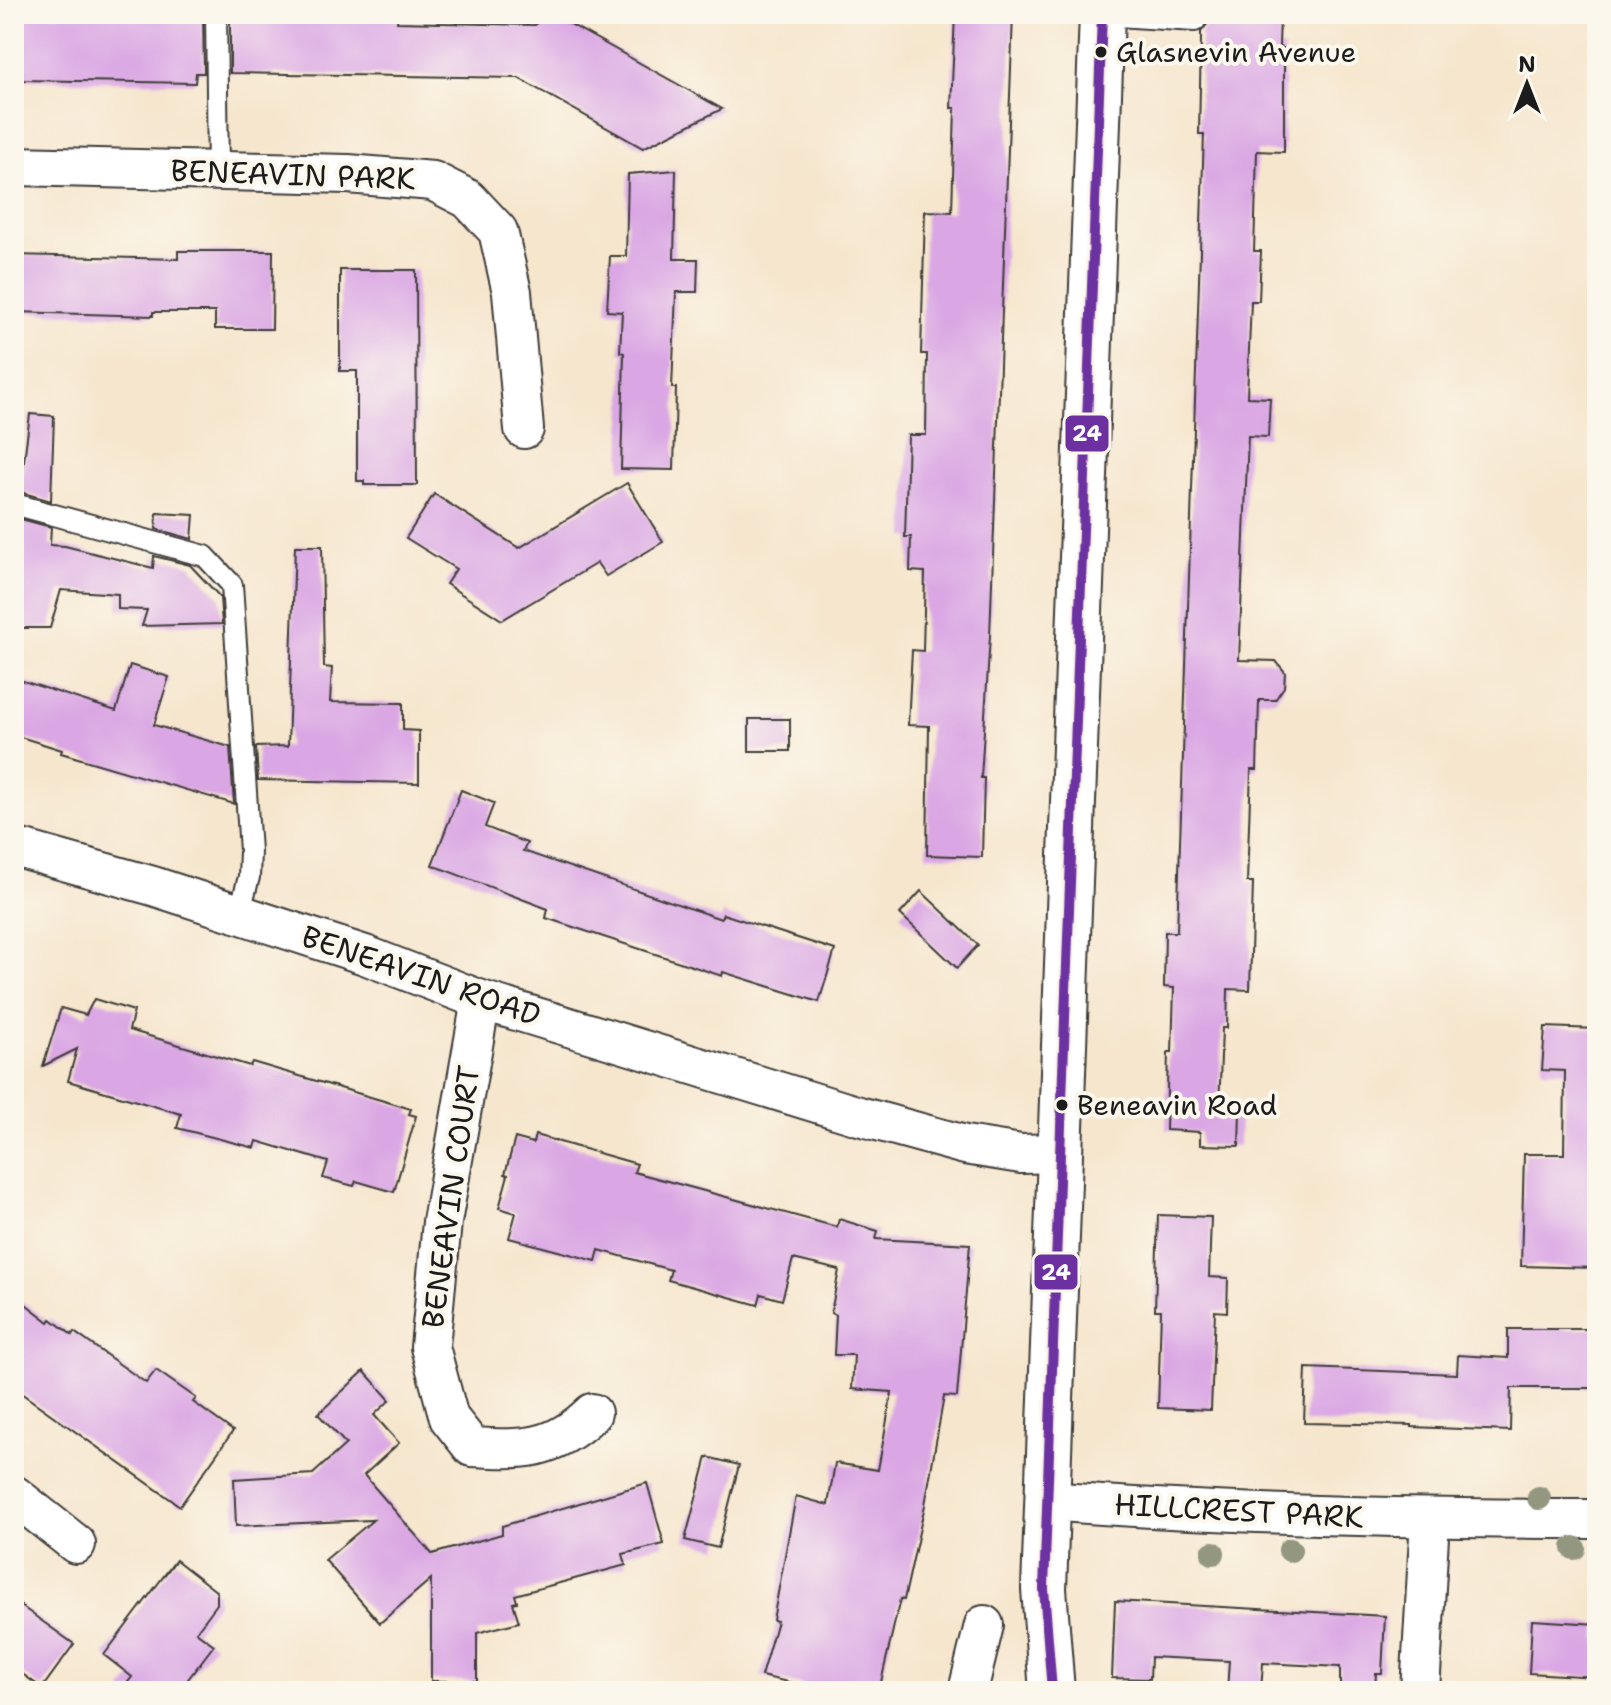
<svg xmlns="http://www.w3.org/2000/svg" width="1611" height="1705" font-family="'Shantell Sans',sans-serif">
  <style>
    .building { fill: #daa7e4 }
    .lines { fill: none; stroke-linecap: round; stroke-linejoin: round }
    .lane-casing { stroke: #3d3a37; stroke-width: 24 }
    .street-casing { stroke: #3d3a37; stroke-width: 42 }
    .secondary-casing { stroke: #3d3a37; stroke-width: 48 }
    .lane { stroke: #fff; stroke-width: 20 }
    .street { stroke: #fff; stroke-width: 38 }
    .secondary { stroke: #fff; stroke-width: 44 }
    .bus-1-casing { stroke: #fbf7ec; stroke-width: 16 }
    .bus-1 { stroke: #6c30a1; stroke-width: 10 }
    .tree { fill: #939780 }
    .bus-dot { fill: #1c1c1c; stroke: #fbf7ec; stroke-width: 3 }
    .labels { text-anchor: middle; stroke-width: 8; stroke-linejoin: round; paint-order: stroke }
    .bus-label { font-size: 28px; fill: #1c1c1c; stroke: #fbf7ec; text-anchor: start }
    .street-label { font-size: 30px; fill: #1c1c1c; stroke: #fbf7ec }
    .line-badge { stroke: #fbf7ec; stroke-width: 3 }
    .badge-label { font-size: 22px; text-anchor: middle; font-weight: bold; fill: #fff }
  </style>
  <rect width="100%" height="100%" fill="#fbf7ec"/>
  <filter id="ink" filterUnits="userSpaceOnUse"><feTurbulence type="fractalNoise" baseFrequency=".0125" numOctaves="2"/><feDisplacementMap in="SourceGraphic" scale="16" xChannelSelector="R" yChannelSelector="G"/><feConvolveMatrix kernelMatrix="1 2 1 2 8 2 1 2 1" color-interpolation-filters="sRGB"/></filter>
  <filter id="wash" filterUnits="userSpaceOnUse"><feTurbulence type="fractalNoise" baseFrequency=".006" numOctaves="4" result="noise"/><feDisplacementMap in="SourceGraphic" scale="32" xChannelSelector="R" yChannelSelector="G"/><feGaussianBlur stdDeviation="1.8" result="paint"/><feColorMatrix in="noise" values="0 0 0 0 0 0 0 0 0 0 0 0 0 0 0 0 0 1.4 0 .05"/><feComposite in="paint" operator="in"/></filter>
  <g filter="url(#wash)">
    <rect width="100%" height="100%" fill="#f6e6ce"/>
    <g id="blocks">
      <g class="building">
        <polygon points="21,14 135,14 135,18 203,18 204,73 196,73 195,83 21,80"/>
        <polygon points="230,14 398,14 397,22 535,25 542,14 552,14 722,109 643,148 518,78 230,73"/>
        <polygon points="955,14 1013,14 990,636 981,778 984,778 982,857 927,855 929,726 908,725 912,650 923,651 925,572 910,571 911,537 905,537 908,435 926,435 927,354 921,354 925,211 952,212 955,108 951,108"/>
        <polygon points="1206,14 1280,14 1279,47 1284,48 1284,152 1257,151 1254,251 1261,251 1259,301 1251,301 1247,397 1270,398 1268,437 1248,436 1239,660 1276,661 1285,672 1284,687 1275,700 1259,700 1257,770 1251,770 1247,882 1253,882 1250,990 1228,989 1227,1028 1222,1028 1219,1110 1240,1111 1239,1146 1200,1145 1200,1132 1166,1130 1168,1052 1172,1052 1174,988 1164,987 1165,932 1177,932 1204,134 1199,134 1201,38 1201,32 1208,23"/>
        <polygon points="676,170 674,259 698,259 697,292 676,292 672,388 676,388 674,470 621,469 624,353 620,352 622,312 607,311 610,256 626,256 628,174"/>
        <polygon points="178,251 273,251 272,329 215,329 215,312 153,312 153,316 14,312 14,255 178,259"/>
        <polygon points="340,270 416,270 417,485 364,485 364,481 357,481 357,371 340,371"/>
        <polygon points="30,414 54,416 51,501 20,492"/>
        <polygon points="627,483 663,542 606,576 597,563 502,620 446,584 456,569 406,538 434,494 519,548"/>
        <polygon points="157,513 194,515 192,539 156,529"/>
        <polygon points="17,518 51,527 50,545 65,546 153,568 154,556 190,565 220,597 222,624 142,626 147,610 118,609 118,594 61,590 50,628 14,628 14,548"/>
        <polygon points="295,546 322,546 324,667 332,668 330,702 403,703 403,730 419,731 419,783 258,780 256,747 288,746"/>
        <polygon points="130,665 169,677 154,725 230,747 234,804 61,753 62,750 14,735 14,678 116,711"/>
        <rect x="749" y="719" width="41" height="32"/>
        <polygon points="461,790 494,803 485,827 527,843 523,851 721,919 723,914 835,950 819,1002 723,972 722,976 546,918 548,909 432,865"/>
        <polygon points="921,891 978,945 957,968 900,914"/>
        <polygon points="94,999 134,1011 129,1030 250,1066 252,1062 411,1109 409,1114 416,1116 394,1192 356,1181 354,1186 323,1178 328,1162 257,1141 255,1148 177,1128 181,1114 68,1081 77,1049 43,1066 61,1008 86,1015"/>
        <polygon points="1545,1027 1597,1029 1597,1268 1521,1266 1524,1154 1564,1154 1565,1071 1542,1070"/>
        <polygon points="535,1135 637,1164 634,1172 837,1227 839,1219 878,1231 876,1239 970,1244 957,1397 944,1396 925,1505 904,1600 900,1599 879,1691 829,1691 761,1676 777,1621 773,1620 796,1496 828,1505 835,1463 878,1470 892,1392 852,1389 854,1355 834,1355 836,1315 831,1313 839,1270 793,1259 782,1300 761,1294 758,1305 668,1280 671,1270 599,1250 596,1261 509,1238 516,1213 499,1208 508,1175 505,1174 515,1138 533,1143"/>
        <polygon points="1158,1215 1211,1217 1209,1277 1228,1278 1227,1312 1215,1311 1211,1410 1158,1408 1161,1310 1155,1310"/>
        <polygon points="14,1295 49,1322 51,1319 72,1335 74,1332 146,1383 156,1370 196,1398 193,1402 233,1431 180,1506 14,1388"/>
        <polygon points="1508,1329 1597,1329 1597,1388 1511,1388 1510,1431 1412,1427 1412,1425 1304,1423 1306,1368 1457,1374 1458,1355 1508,1358"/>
        <polygon points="364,1371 390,1400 374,1415 399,1443 364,1475 432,1554 502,1534 502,1526 647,1483 664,1544 623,1554 626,1565 515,1595 517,1602 513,1603 519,1622 477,1633 477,1681 431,1681 431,1579 380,1623 325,1560 373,1520 236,1526 234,1479 313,1474 346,1444 318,1414"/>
        <polygon points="707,1457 739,1465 718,1548 685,1540"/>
        <polygon points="176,1560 217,1592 217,1604 196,1632 214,1645 179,1691 121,1691 132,1677 104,1655"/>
        <polygon points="14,1601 74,1644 42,1688 14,1668"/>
        <polygon points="1115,1601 1385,1616 1382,1673 1376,1673 1375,1691 1340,1690 1340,1667 1263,1663 1261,1691 1227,1691 1229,1661 1151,1657 1150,1679 1112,1678"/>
        <polygon points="1532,1620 1597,1624 1597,1677 1529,1673"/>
      </g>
    </g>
  </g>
  <g filter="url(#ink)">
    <use href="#blocks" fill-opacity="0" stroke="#3d3a37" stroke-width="2"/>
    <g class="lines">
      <defs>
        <g id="lane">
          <polyline points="216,14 218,171"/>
          <polyline points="1102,15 1195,21"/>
          <polyline points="14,504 205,556 232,585 250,851 249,877 239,914"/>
        </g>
        <g id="street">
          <polyline points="14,166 348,174 433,181 468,199 498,231 512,292 524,429"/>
          <polyline points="14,847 153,886 365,955 481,1000 859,1116 965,1145 1021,1154 1061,1153"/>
          <path d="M481,1000L442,1222L430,1347L449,1418L472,1447C523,1450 553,1451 592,1413"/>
          <polyline points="14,1495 76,1544"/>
          <path d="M1047,1501C1230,1515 1414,1519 1597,1519"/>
          <polyline points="968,1691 984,1625"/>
          <polyline points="1420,1691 1430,1519"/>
        </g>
        <polyline id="secondary" points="1052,1691 1044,1589 1102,14"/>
      </defs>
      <use href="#lane" class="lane-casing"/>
      <use href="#street" class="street-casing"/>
      <use href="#secondary" class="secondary-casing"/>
      <use href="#lane" class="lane"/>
      <use href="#street" class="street"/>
      <use href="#secondary" class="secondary"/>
      <defs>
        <polyline id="bus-1" points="1052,1691 1044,1589 1102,14"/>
      </defs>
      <use href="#bus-1" class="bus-1-casing"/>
      <use href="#bus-1" class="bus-1"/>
    </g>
    <g class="tree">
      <circle cx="1539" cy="1498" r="12"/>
      <circle cx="1574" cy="1548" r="12"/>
      <circle cx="1290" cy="1550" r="12"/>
      <circle cx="1213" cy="1553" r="12"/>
    </g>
  </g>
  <g class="bus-dot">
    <circle cx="1101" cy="52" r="7"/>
    <circle cx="1062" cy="1105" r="7"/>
  </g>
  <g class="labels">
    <g class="bus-label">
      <text x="1116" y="62">Glasnevin Avenue</text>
      <text x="1077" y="1115">Beneavin Road</text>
    </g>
    <g class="street-label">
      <text transform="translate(293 175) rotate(2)" y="10">BENEAVIN PARK</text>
      <text transform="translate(421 976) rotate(19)" y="10">BENEAVIN ROAD</text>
      <text transform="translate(451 1197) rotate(-82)" y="10">BENEAVIN COURT</text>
      <text transform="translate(1239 1511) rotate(3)" y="10">HILLCREST PARK</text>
    </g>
  </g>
  <g class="line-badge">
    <rect x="1064" y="414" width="46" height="39" rx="8" fill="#6c30a1"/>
    <rect x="1033" y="1253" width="46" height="38" rx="8" fill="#6c30a1"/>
  </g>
  <g class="badge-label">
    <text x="1087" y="441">24</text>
    <text x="1056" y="1280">24</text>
  </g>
  <rect width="1611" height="1705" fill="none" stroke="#fbf7ec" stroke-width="48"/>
  <g transform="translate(1527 84)" stroke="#fbf7ec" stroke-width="6" paint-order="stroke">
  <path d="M0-6L14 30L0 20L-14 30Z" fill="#1c1c1c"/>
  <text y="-12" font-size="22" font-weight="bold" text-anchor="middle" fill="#1c1c1c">N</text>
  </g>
</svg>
